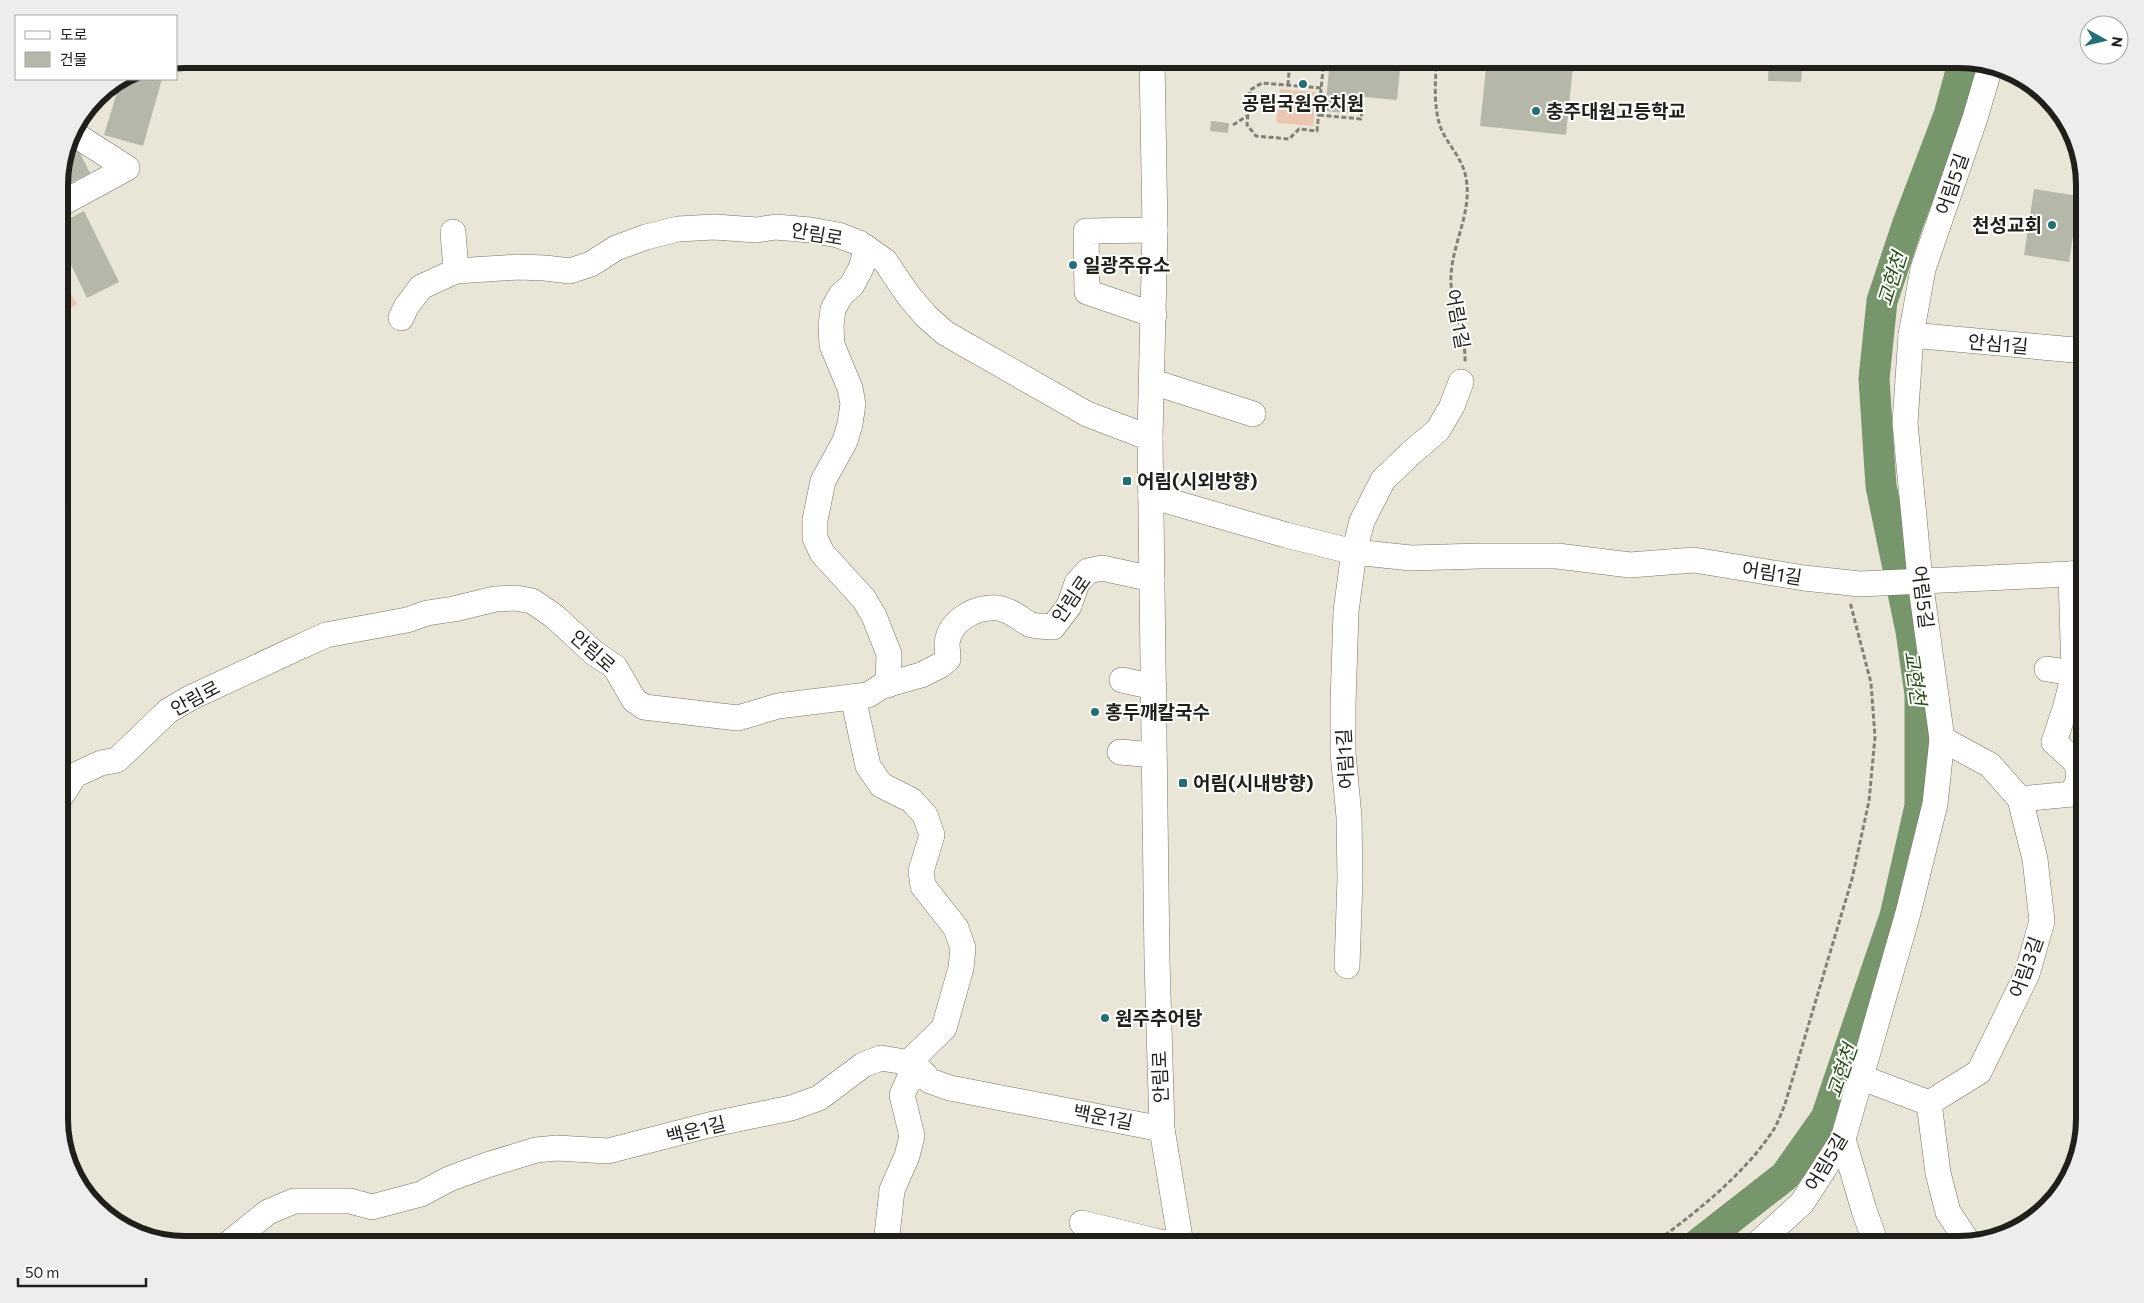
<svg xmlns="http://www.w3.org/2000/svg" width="2144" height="1303" font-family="Commissioner,'Noto Sans KR',sans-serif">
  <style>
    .green { fill: #ebc6b1 }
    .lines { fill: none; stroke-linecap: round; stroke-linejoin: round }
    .river { stroke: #78966c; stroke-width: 31 }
    .building { fill: #b5b7a8 }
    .minor-casing { stroke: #777365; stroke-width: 26 }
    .path { stroke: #838076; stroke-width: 3; stroke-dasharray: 5 2.5; stroke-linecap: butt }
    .minor { stroke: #fff; stroke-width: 25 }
    .poi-dot { fill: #246f74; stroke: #fff; stroke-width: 2 }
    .labels { text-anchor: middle; stroke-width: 4; stroke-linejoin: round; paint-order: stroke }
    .poi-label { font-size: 19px; font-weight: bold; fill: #211f1a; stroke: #fff; text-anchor: start }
    .street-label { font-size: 19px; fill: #211f1a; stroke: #fff }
    .water-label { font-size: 20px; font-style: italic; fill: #275013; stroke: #fff }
    .rim { fill: none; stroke: #211f1a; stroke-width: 6 }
  </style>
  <rect width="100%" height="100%" fill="#eae6d7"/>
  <g class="green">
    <polygon points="1280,89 1316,92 1313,126 1276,123"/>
    <polygon points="68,290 77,304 59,316 59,296"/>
  </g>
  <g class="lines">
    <polyline class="river" points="1698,1244 1785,1176 1826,1118 1895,916 1920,806 1920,694 1911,631 1881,486 1874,379 1882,301 1908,223 1949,115 1964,60"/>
  </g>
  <g class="building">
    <polygon points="1330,59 1401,59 1397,100 1354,96 1352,114 1325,111"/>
    <polygon points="1487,59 1573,66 1566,135 1480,126"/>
    <polygon points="1769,59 1803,59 1801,82 1768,81"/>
    <polygon points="121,79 162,79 143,146 104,135"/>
    <polygon points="1211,121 1229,123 1228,133 1210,131"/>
    <polygon points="74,141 90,173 59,189 59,176 66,144"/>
    <polygon points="2034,189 2079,196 2069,262 2024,255"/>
    <polygon points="84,211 119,282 87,298 59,240 59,224"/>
  </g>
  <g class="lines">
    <defs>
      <g id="minor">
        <polyline points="1152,59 1155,230 1150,438 1157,960 1162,1129 1181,1244"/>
        <polyline points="59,205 127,168 74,134"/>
        <polyline points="453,232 456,271"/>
        <polyline points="867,248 861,268 852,285 841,295 833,309 831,326 832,345 850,388 853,404 850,424 845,441 823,481 815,520 815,538 822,553 864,599 874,616 889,654 888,685"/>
        <polyline points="1154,315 1087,292 1086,231 1155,230"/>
        <polyline points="401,318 406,307 421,287 456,271 518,267 545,268 570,271 591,264 616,248 646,237 678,229 714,227 757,230 776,227 810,230 838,235 859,243 885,261 908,295 926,316 945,333 1087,414 1150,438"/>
        <polyline points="1911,335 2085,351"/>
        <polyline points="1153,382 1253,414"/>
        <polyline points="1151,496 1286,535 1354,552 1411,558 1480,556 1557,556 1630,565 1694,560 1804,578 1860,584 2071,574 2085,571"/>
        <polyline points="2047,669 2074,673"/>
        <polyline points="1122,680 1154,687"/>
        <polyline points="853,697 868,766 881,785 911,800 925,815 932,835 921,871 923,886 956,928 963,948 961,968 944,1028 907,1064"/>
        <polyline points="1120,752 1154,755"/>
        <path d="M60,798L75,775L101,763L117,760L168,711L190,698L293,650L326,635L407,620L427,613L454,609L495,599L516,598L532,601L554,616L594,653L615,667L634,700L644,707L738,718L778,706L868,695L882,686L921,675L941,665L948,659C948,654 947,648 947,643C950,620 976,606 998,608C1010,610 1019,618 1029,624C1036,627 1045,626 1053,627L1069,606L1077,583L1088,571L1102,568L1152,579"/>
        <polyline points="2020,799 2072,794 2079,779 2077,763 2054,742 2066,706 2074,673 2071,574"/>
        <polyline points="1347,966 1350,879 1349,817 1343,753 1343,704 1346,611 1354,552 1362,521 1383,480 1410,454 1438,430 1452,406 1461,382"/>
        <polyline points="1860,1077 1929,1103 1979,1072 2027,974 2042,921 2035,859 2020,799 1990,765 1942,739"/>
        <polyline points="1929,1103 1938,1173 1948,1212 1968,1242"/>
        <polyline points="1843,1139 1864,1210 1876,1244"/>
        <polyline points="1082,1223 1155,1241 1175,1244"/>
        <polyline points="228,1244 268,1212 294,1201 350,1201 372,1207 421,1194 449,1179 487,1165 536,1150 557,1148 608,1151 709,1125 791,1108 819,1098 863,1065 881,1058 899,1061 918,1068 930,1081 950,1088 1162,1129"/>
        <polyline points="886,1244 892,1190 907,1156 912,1136 902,1095 909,1079 925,1075"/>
        <polyline points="1757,1244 1802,1203 1843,1139 1908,913 1935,804 1942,739 1920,580 1905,423 1911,335 1923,269 1975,118 1990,67"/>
      </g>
    </defs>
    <use href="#minor" class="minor-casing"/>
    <g class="path">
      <path d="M1437,59C1435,79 1433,111 1442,131C1450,147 1463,160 1466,178C1473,214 1449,248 1451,284C1453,311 1466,335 1465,363"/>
      <polyline points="1288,85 1290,59"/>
      <polyline points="1321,88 1262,83 1250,90 1247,125 1256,136 1289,139 1299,129 1317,131 1324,59"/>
      <polyline points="1319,115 1361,119 1363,103"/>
      <polyline points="1233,125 1247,116"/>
      <path d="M1653,1244C1694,1214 1741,1177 1770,1135C1777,1126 1781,1114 1785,1104L1852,879L1869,801L1875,737L1871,683L1850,602"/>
    </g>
    <use href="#minor" class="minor"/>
  </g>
  <g class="poi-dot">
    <circle cx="1303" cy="84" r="5"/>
    <circle cx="1536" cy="111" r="5"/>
    <circle cx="2052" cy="225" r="5"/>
    <circle cx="1073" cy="265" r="5"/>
    <rect x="1122" y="476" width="10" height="10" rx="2.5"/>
    <circle cx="1095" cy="712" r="5"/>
    <rect x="1178" y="778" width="10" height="10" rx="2.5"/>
    <circle cx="1105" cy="1018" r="5"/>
  </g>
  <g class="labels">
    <g class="poi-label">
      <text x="1303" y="110" text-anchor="middle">공립국원유치원</text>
      <text x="1546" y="118">충주대원고등학교</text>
      <text x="2042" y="232" text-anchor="end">천성교회</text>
      <text x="1083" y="272">일광주유소</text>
      <text x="1137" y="488">어림(시외방향)</text>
      <text x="1105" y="719">홍두깨칼국수</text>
      <text x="1193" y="790">어림(시내방향)</text>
      <text x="1115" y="1025">원주추어탕</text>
    </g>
    <g class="street-label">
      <text transform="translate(1952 184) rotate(-71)" y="7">어림5길</text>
      <text transform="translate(817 234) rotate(10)" y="7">안림로</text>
      <text transform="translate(1458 319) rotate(80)" y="7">어림1길</text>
      <text transform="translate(1998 344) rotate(5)" y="7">안심1길</text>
      <text transform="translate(1772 573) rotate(9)" y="7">어림1길</text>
      <text transform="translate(1923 597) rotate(83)" y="7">어림5길</text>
      <text transform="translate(1071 599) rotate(-55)" y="7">안림로</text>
      <text transform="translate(593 651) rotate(42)" y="7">안림로</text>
      <text transform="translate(195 698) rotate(-28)" y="7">안림로</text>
      <text transform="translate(1345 759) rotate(-93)" y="7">어림1길</text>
      <text transform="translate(2026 967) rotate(-70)" y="7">어림3길</text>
      <text transform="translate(1160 1077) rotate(-92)" y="7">안림로</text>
      <text transform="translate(1103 1117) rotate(11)" y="7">백운1길</text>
      <text transform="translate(696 1130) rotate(-14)" y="7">백운1길</text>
      <text transform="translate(1826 1162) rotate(-59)" y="7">어림5길</text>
    </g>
    <g class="water-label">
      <text transform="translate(1892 279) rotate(-73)" y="7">교현천</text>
      <text transform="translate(1915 678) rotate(82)" y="7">교현천</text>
      <text transform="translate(1842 1071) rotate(-71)" y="7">교현천</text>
    </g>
  </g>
  <path d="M0 0H2144V1303H0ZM185 68H1959A117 117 0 0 1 2076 185V1119A117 117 0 0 1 1959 1236H185A117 117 0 0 1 68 1119V185A117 117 0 0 1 185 68Z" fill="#ededed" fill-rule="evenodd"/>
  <path class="rim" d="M185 68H1959A117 117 0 0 1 2076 185V1119A117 117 0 0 1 1959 1236H185A117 117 0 0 1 68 1119V185A117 117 0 0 1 185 68Z"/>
  <rect x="15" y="15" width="162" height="65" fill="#ffffff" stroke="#a6a5a3"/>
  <rect x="25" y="31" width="25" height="8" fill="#ffffff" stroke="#a6a5a3"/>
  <text x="60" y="40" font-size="15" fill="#211f1a">도로</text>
  <rect x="25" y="52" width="25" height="15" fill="#b5b7a8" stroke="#a6a5a3"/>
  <text x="60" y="65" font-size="15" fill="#211f1a">건물</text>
  <g transform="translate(2104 40) rotate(98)"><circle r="24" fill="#ffffff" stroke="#a6a5a3"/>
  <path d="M0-4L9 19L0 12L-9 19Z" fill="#246f74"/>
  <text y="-8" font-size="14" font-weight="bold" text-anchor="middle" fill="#211f1a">N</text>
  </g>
  <path d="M18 1278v8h128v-8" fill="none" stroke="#211f1a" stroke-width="2.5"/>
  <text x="25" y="1278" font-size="15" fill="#211f1a" stroke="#ffffff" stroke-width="4" paint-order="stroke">50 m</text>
</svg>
